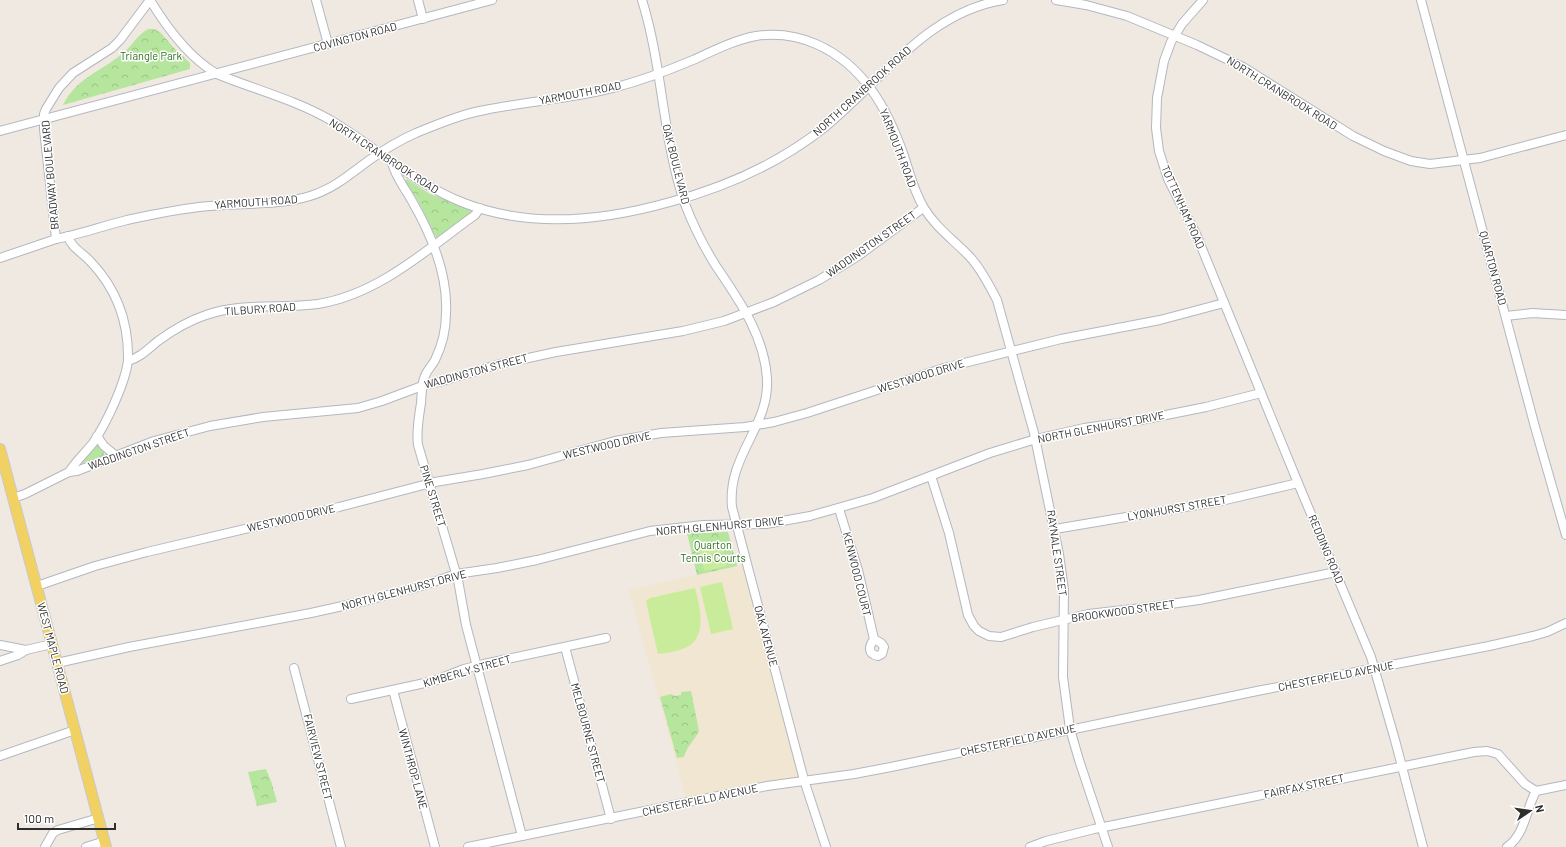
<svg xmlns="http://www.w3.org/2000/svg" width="1566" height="847" font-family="Barlow,sans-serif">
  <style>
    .education { fill: #f0e6d1 }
    .park { fill: url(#park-crowns) }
    .pitch { fill: #c9ec9a }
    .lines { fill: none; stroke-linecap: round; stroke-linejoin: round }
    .minor-casing { stroke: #b4b7c1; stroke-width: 10 }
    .major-casing { stroke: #c9c9c9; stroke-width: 12 }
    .minor { stroke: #fff; stroke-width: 8 }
    .major { stroke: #f2d163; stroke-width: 10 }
    .labels { text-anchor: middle; stroke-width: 3; stroke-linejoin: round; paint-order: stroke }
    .street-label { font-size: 11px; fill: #2e2e2e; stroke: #fff }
    .park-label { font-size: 11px; fill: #2c6e1b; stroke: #fff }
  </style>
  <defs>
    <pattern id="park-crowns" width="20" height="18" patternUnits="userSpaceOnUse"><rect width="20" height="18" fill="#b6e59e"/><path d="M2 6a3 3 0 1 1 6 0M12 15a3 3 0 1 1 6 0" fill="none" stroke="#9dc588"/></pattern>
  </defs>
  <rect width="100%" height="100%" fill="#efe9e1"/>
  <polygon class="education" points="746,564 803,778 687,802 629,590"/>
  <g class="park">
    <path d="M148,29H154L160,32L175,49L190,63V69L63,105C77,77 101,72 123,53C132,46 138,34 148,29Z"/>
    <polygon points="407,179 430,194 470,209 471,212 469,216 438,237 436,237 417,199 405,181"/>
    <path d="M96,446C101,445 104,450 104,454L103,456L82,463V461Z"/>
    <polygon points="728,532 737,566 697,575 687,533"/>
    <path d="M691,691L699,731C694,741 687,746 684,757L677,758L660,697L671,694L675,696L681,695V692Z"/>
    <polygon points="266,769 271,781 277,802 257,806 248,772"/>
  </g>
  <g class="pitch">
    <polygon points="722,541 724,552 701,557 699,546"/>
    <polygon points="725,555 727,566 704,571 702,560"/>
    <polygon points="722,582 733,629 711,634 700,587"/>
    <path d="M695,588C700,608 709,641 682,649C674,652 666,653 658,654L646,601L650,598Z"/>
  </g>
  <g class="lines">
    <defs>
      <g id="minor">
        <path d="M150,0C167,28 189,58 217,74C256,90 296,100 332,121C377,148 415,184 464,203C531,229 603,221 670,202C727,187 778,164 825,127C881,81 927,12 1003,0"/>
        <polyline points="316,0 328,44"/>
        <polyline points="418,0 423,19"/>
        <path d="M642,0C663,67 662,138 685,204C693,225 704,247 716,266C739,300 764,335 767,378C770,427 727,455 732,507L804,780L826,847"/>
        <polyline points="1056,0 1086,5 1127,16 1197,45 1243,67 1353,136 1384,151 1411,161 1430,164 1480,158 1566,135"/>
        <polyline points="1203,0 1182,24 1171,42 1164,61 1157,98 1156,128 1159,151 1168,179 1196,234 1298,483 1371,657 1395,740 1423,847"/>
        <polyline points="1421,0 1535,427 1566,535"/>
        <polyline points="0,131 492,0"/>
        <path d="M392,163C396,178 405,188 412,201C431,234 448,275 446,313C446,329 442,346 435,360C432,366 427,370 425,376C421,384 422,394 421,403C419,417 416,431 418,445L458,580L466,625L522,836"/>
        <path d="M68,236C71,248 82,252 90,261C117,289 129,323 128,361"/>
        <path d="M56,239C80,234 103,226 127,220C150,215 174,210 199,207C235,202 274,207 310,196C333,189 349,175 368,161C382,151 400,140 416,133C438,124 462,114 485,110C528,101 571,99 613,88C640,81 667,71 693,60C713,51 734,40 756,36C776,33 798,36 816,44C864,65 888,110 904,156C910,174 914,192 924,208C936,228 955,241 970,257C982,270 989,285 997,300L1034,433L1059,554L1064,590L1063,677L1070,729L1079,760L1108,847"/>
        <polyline points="0,258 56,239 44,129 44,114 46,109 59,88 73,73 112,48 120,40 150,0"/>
        <polyline points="1506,316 1532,313 1566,315"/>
        <polyline points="97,436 104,446 115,455"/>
        <path d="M69,472C76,461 85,453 93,443C106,424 125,384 128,361C141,357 148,349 158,341C173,330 188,321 206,315C242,302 281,309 318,304C379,294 426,250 475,215L480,208"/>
        <polyline points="931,476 949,533 968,615 974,626 979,631 989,636 1001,637 1033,627 1088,614 1142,608 1199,600 1336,572"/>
        <polyline points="13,498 25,494 69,472 77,471 154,441 210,426 263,417 358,408 382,401 422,386 439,382 500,364 556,352 683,331 724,321 774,302 819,280 858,256 923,208"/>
        <path d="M839,509L858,570L874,639C869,646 867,654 878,656L882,654L884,647L881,643L874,639"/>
        <polyline points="1055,529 1221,501 1298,483"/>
        <polyline points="37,586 95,566 147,552 339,507 435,482 483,474 528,465 615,441 661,433 745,427 774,422 807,413 944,368 1061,339 1160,320 1224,303"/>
        <polyline points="0,645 26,650"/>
        <polyline points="565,647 611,819"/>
        <polyline points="0,661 18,655 26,650 52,644"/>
        <polyline points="57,663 129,647 311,613 365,601 425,585 456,574 497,568 537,560 650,531 703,525 766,524 810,516 873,498 990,453 1036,439 1084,428 1141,420 1206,407 1261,393"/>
        <polyline points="294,668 341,847"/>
        <polyline points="393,690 435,847"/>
        <polyline points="351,699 434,681 464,669 484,664 606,638"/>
        <polyline points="0,756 75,730"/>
        <polyline points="45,847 53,833 58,830 99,818"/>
        <polyline points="86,847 105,841"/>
        <polyline points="468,847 767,786 854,774 891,767 1257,691 1489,646 1533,636 1547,632 1566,623"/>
        <polyline points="1030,847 1046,841 1094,829 1474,752 1487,751 1498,754 1525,784 1536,791 1566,785"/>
        <path d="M1507,847C1525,835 1526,809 1536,791"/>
      </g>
      <polyline id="major" points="0,449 106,847"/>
    </defs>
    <use href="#minor" class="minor-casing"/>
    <use href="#major" class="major-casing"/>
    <use href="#minor" class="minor"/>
    <use href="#major" class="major"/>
  </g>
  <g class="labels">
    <g class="street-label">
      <text transform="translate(355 37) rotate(-15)" y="4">COVINGTON ROAD</text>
      <text transform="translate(862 91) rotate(-42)" y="4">NORTH CRANBROOK ROAD</text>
      <text transform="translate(580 93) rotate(-11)" y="4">YARMOUTH ROAD</text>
      <text transform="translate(1282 93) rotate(32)" y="4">NORTH CRANBROOK ROAD</text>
      <text transform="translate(898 148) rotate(69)" y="4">YARMOUTH ROAD</text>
      <text transform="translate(384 156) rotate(33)" y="4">NORTH CRANBROOK ROAD</text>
      <text transform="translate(676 164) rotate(76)" y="4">OAK BOULEVARD</text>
      <text transform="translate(50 175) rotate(-95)" y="4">BRADWAY BOULEVARD</text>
      <text transform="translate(256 202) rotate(-4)" y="4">YARMOUTH ROAD</text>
      <text transform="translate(1183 207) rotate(66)" y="4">TOTTENHAM ROAD</text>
      <text transform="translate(871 244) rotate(-35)" y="4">WADDINGTON STREET</text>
      <text transform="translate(1493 268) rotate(75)" y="4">QUARTON ROAD</text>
      <text transform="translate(260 309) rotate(-4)" y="4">TILBURY ROAD</text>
      <text transform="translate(476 371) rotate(-15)" y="4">WADDINGTON STREET</text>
      <text transform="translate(921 376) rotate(-17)" y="4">WESTWOOD DRIVE</text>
      <text transform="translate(1101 427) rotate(-11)" y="4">NORTH GLENHURST DRIVE</text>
      <text transform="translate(607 445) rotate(-13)" y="4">WESTWOOD DRIVE</text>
      <text transform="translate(139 449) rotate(-19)" y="4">WADDINGTON STREET</text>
      <text transform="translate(433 496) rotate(73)" y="4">PINE STREET</text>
      <text transform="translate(1177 508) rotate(-10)" y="4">LYONHURST STREET</text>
      <text transform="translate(291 518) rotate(-13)" y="4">WESTWOOD DRIVE</text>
      <text transform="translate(720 526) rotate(-5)" y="4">NORTH GLENHURST DRIVE</text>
      <text transform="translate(1326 549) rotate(67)" y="4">REDDING ROAD</text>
      <text transform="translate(1057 553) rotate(82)" y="4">RAYNALE STREET</text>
      <text transform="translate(857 574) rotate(76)" y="4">KENWOOD COURT</text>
      <text transform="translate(404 590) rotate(-15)" y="4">NORTH GLENHURST DRIVE</text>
      <text transform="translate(1123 611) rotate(-8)" y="4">BROOKWOOD STREET</text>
      <text transform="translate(766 636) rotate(75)" y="4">OAK AVENUE</text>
      <text transform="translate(53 648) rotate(75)" y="4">WEST MAPLE ROAD</text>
      <text transform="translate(467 671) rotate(-16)" y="4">KIMBERLY STREET</text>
      <text transform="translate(1336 676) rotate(-11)" y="4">CHESTERFIELD AVENUE</text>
      <text transform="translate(588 733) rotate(75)" y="4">MELBOURNE STREET</text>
      <text transform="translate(1018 740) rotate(-12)" y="4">CHESTERFIELD AVENUE</text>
      <text transform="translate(318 757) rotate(76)" y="4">FAIRVIEW STREET</text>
      <text transform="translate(413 769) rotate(75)" y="4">WINTHROP LANE</text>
      <text transform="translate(1304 786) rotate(-12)" y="4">FAIRFAX STREET</text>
      <text transform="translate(700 800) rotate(-12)" y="4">CHESTERFIELD AVENUE</text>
    </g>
    <g class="park-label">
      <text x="151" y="60">Triangle Park</text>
      <text x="713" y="549">Quarton<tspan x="713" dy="13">Tennis Courts</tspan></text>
    </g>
  </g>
  <g transform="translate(1530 811) rotate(77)" stroke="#ffffff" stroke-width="3" paint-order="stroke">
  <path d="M0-3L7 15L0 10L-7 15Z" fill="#2e2e2e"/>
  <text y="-6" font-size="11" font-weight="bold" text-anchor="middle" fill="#2e2e2e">N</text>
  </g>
  <path d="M18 823v6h97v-6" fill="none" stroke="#2e2e2e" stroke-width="2"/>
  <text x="24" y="823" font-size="12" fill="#2e2e2e" stroke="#ffffff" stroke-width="3" paint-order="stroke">100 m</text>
</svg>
